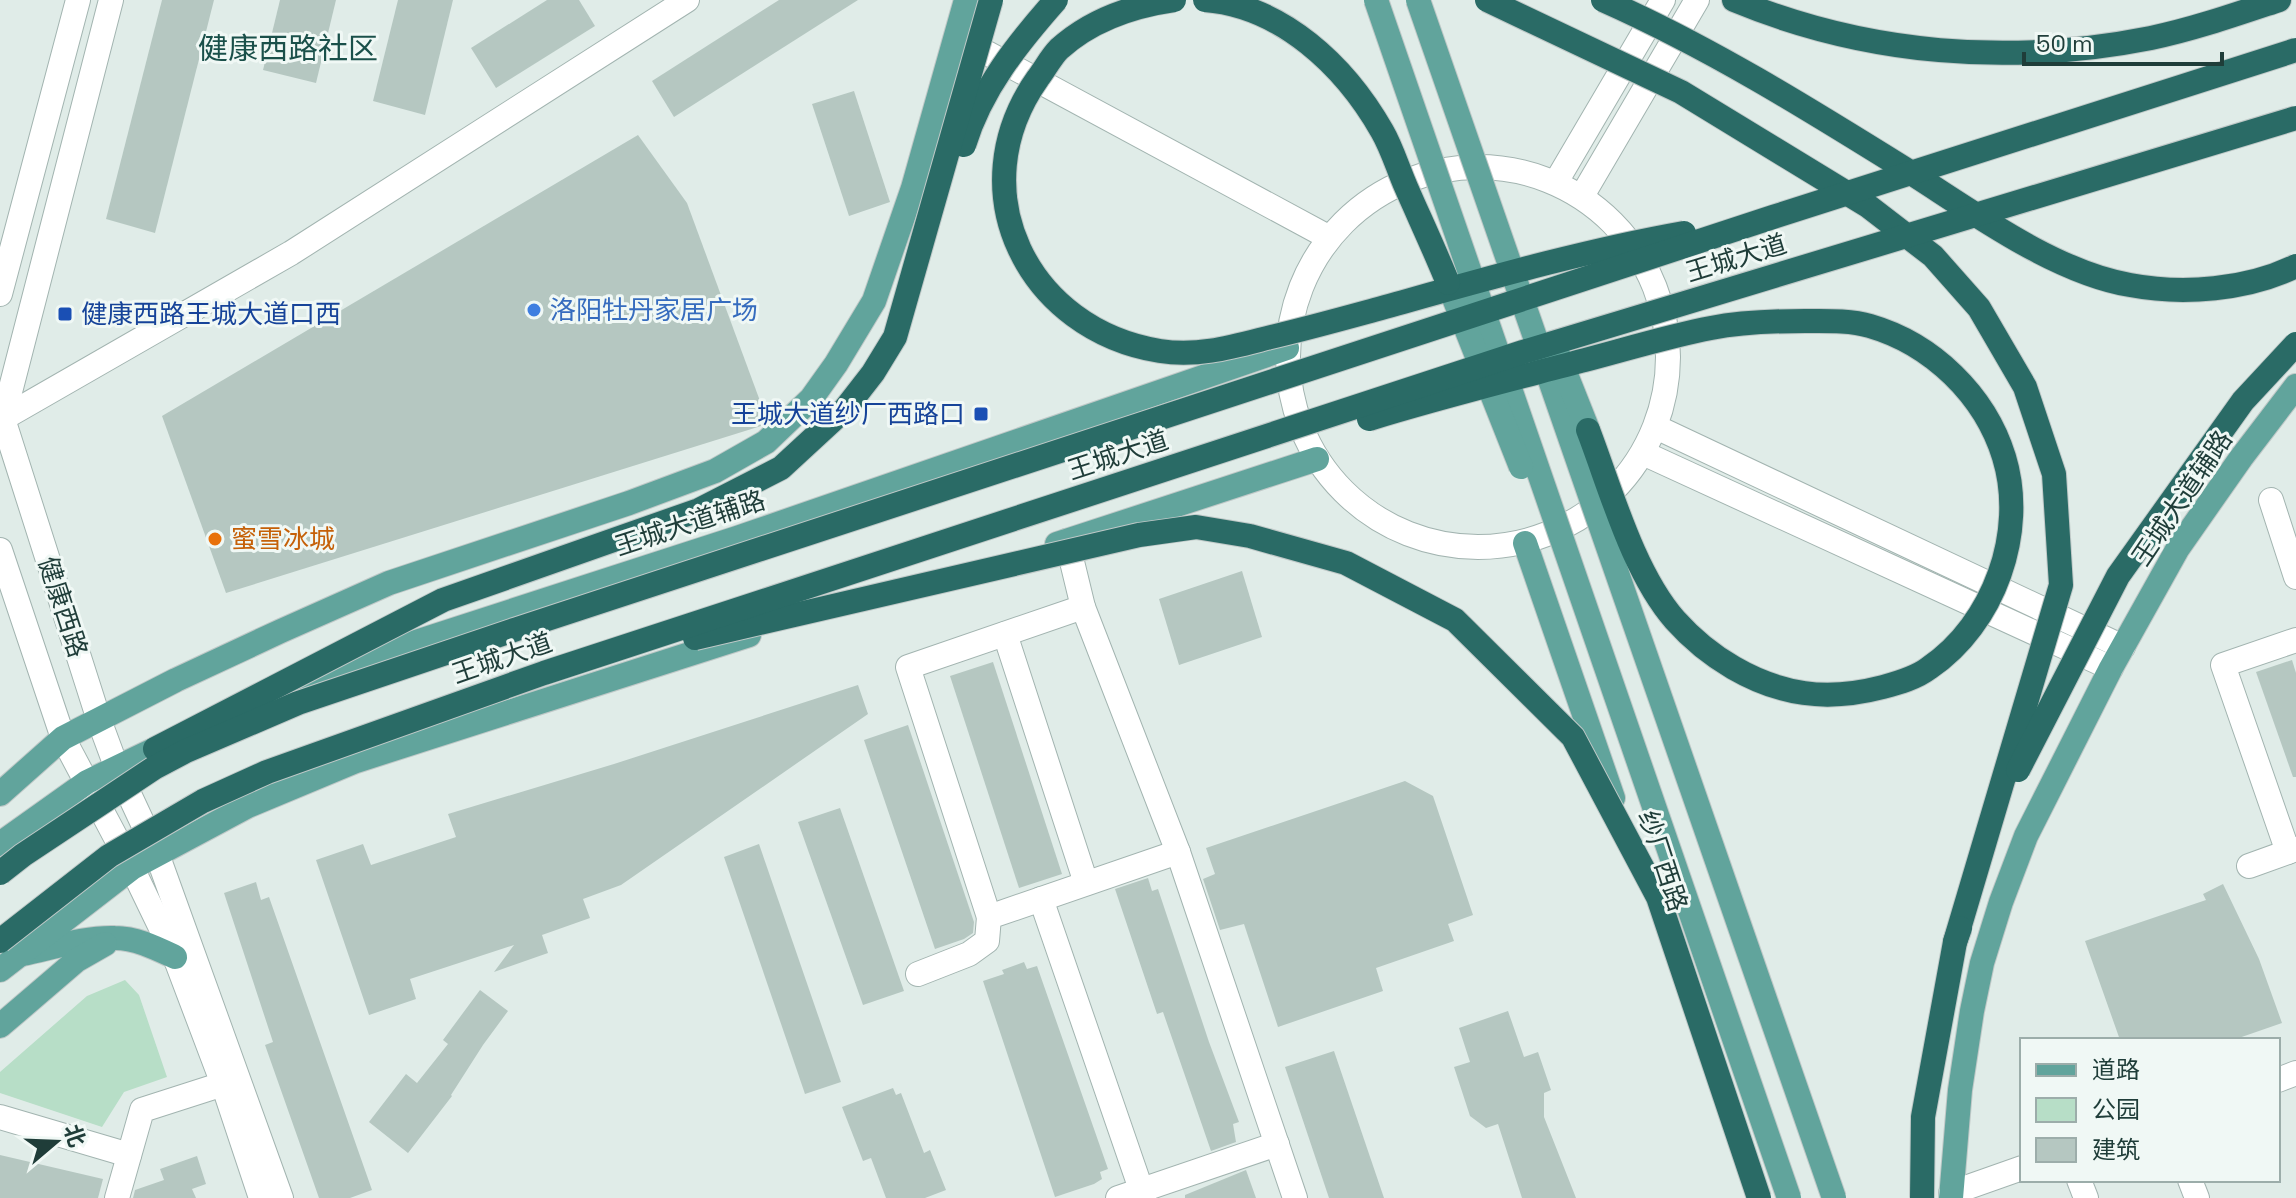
<svg xmlns="http://www.w3.org/2000/svg" width="2296" height="1198" font-family="'Space Grotesk','Noto Sans SC',sans-serif">
  <style>
    .green { fill: #b7dec7 }
    .building { fill: #b5c7c1 }
    .lines { fill: none; stroke-linecap: round; stroke-linejoin: round }
    .minor-casing { stroke: #a2b4b0; stroke-width: 26 }
    .major-casing { stroke: #c0c9c8; stroke-width: 26 }
    .highway-casing { stroke: #c0c9c8; stroke-width: 26 }
    .minor { stroke: #fff; stroke-width: 24 }
    .major { stroke: #61a49c; stroke-width: 24 }
    .highway { stroke: #2a6b66; stroke-width: 24 }
    .major-bridge-casing { stroke: #c0c9c8; stroke-width: 26; stroke-linecap: butt }
    .highway-bridge-casing { stroke: #c0c9c8; stroke-width: 26; stroke-linecap: butt }
    .major-bridge { stroke: #61a49c; stroke-width: 24 }
    .highway-bridge { stroke: #2a6b66; stroke-width: 24 }
    .shop-dot { fill: #3f7fe0; stroke: #f0f8f5; stroke-width: 3 }
    .transit-dot { fill: #1a4fb4; stroke: #f0f8f5; stroke-width: 3 }
    .food-dot { fill: #e8710a; stroke: #f0f8f5; stroke-width: 3 }
    .labels { text-anchor: middle; stroke-width: 6; stroke-linejoin: round; paint-order: stroke }
    .street-label { font-size: 26px; fill: #1f3d39; stroke: #f0f8f5 }
    .shop-label { font-size: 26px; fill: #366cbe; stroke: #f0f8f5; text-anchor: start }
    .transit-label { font-size: 26px; fill: #164399; stroke: #f0f8f5; text-anchor: start }
    .food-label { font-size: 26px; fill: #c56008; stroke: #f0f8f5; text-anchor: start }
    .quarter-label { font-size: 30px; fill: #1a504a; stroke: #f0f8f5 }
  </style>
  <rect width="100%" height="100%" fill="#e0ece8"/>
  <polygon class="green" points="125,980 139,995 167,1077 124,1092 102,1127 0,1093 0,1072 87,996"/>
  <g class="building">
    <polygon points="162,0 214,0 155,233 106,219"/>
    <polygon points="280,0 336,0 316,83 263,70"/>
    <polygon points="398,0 453,0 425,115 373,101"/>
    <polygon points="547,0 579,0 595,26 496,88 471,48"/>
    <polygon points="779,0 858,0 674,117 652,81"/>
    <polygon points="854,91 890,202 849,216 812,104"/>
    <polygon points="638,135 687,203 767,420 761,426 226,593 162,416"/>
    <polygon points="1242,571 1262,637 1179,665 1159,599"/>
    <polygon points="2292,660 2296,673 2296,777 2293,777 2256,672"/>
    <polygon points="993,662 1062,874 1019,888 950,676"/>
    <polygon points="858,685 868,714 621,885 583,899 590,918 542,935 548,953 494,972 514,945 410,979 416,999 369,1015 316,860 363,844 371,865 456,837 448,814 614,764"/>
    <polygon points="908,725 974,922 973,933 964,939 935,949 864,740"/>
    <polygon points="1405,781 1433,796 1473,915 1448,924 1454,941 1376,968 1383,991 1278,1027 1244,924 1220,930 1203,879 1215,874 1206,848"/>
    <polygon points="840,808 904,991 863,1005 798,822"/>
    <polygon points="759,844 841,1082 805,1094 724,857"/>
    <polygon points="1148,878 1152,891 1158,889 1209,1042 1239,1122 1233,1124 1236,1142 1211,1151 1163,1012 1157,1014 1115,889"/>
    <polygon points="256,882 261,900 269,897 372,1190 350,1198 319,1198 265,1045 273,1042 224,893"/>
    <polygon points="2223,884 2259,959 2282,1023 2233,1040 2120,1040 2085,941 2206,900 2203,894"/>
    <polygon points="1024,962 1027,969 1037,966 1108,1169 1100,1172 1102,1179 1094,1184 1055,1197 983,981 1004,974 1002,970"/>
    <polygon points="480,990 508,1011 483,1045 451,1095 452,1096 408,1153 369,1122 406,1074 417,1083 448,1044 443,1040"/>
    <polygon points="1508,1011 1524,1057 1538,1052 1551,1090 1544,1093 1544,1117 1576,1198 1522,1198 1498,1124 1486,1128 1470,1116 1454,1067 1470,1062 1459,1028"/>
    <polygon points="1334,1051 1384,1198 1329,1198 1285,1067"/>
    <polygon points="893,1088 896,1095 901,1093 924,1153 930,1150 946,1190 925,1198 886,1198 871,1158 863,1161 842,1107"/>
    <polygon points="0,1155 103,1179 98,1198 0,1198"/>
    <polygon points="197,1156 206,1184 192,1189 196,1198 133,1198 135,1190 164,1180 160,1169"/>
    <polygon points="1246,1170 1256,1198 1185,1198 1185,1195"/>
  </g>
  <g class="lines">
    <defs>
      <g id="minor">
        <polyline points="111,0 3,419 99,720 116,766 157,854 281,1198"/>
        <polyline points="961,39 1328,237"/>
        <circle cx="1478" cy="357" r="190"/>
        <polyline points="1556,182 1663,0"/>
        <polyline points="1582,196 1697,0"/>
        <polyline points="0,294 78,0"/>
        <polyline points="0,420 291,253 687,0"/>
        <polyline points="1656,427 2123,647"/>
        <polyline points="1643,453 2111,668"/>
        <polyline points="2271,500 2296,577"/>
        <polyline points="1067,541 1083,607 1178,852 1295,1198"/>
        <polyline points="0,550 63,738 132,868 175,957 223,1084 261,1198"/>
        <polyline points="1005,634 1086,883"/>
        <polyline points="2288,852 2223,665 2296,640"/>
        <polyline points="2249,866 2296,849"/>
        <polyline points="1041,899 1144,1198"/>
        <polyline points="989,917 908,667 1083,607"/>
        <polyline points="918,974 969,954 987,941 989,917 1178,852"/>
        <polyline points="2278,1080 2296,1073"/>
        <polyline points="0,1117 129,1155"/>
        <polyline points="2079,1180 2086,1198"/>
        <polyline points="2190,1180 2197,1198"/>
        <polyline points="1951,1193 2022,1168"/>
        <polyline points="117,1198 142,1110 223,1084"/>
        <polyline points="1118,1198 1277,1144"/>
      </g>
      <g id="major">
        <polyline points="1525,543 1613,798"/>
        <polyline points="1057,544 1317,459"/>
        <polyline points="294,687 376,655 737,538 1287,348"/>
        <polyline points="0,794 63,738 176,680 281,631 389,583 629,503 715,471 766,442 811,399 836,364 874,301 913,188 966,0"/>
        <polyline points="0,844 87,782 172,741"/>
        <path d="M22,954C52,948 84,937 115,938C136,938 156,948 175,957"/>
        <polyline points="0,970 132,868 248,806 356,761 749,635"/>
        <polyline points="0,1026 77,960 105,944"/>
        <polyline points="1951,1198 1960,1090 1972,1011 1982,963 2001,902 2026,836 2111,668 2178,548 2241,458 2296,386"/>
      </g>
      <path id="highway" d="M1734,0C1867,55 2010,66 2151,38C2194,29 2237,14 2279,0"/>
    </defs>
    <use href="#minor" class="minor-casing"/>
    <use href="#major" class="major-casing"/>
    <use href="#highway" class="highway-casing"/>
    <use href="#minor" class="minor"/>
    <use href="#major" class="major"/>
    <use href="#highway" class="highway"/>
    <defs>
      <g id="major-bridge">
        <polyline points="1376,0 1789,1198"/>
        <polyline points="1418,0 1834,1198"/>
        <polyline points="1448,283 1521,467"/>
        <polyline points="1555,347 1588,430"/>
      </g>
      <g id="highway-bridge">
        <path d="M1174,0C1132,6 1091,20 1059,49C1051,57 1045,69 1038,78C958,191 1028,330 1160,351C1198,357 1232,347 1267,338C1301,330 1334,321 1367,312C1472,283 1577,252 1684,233"/>
        <path d="M1205,0C1282,6 1345,66 1382,131C1392,148 1398,169 1406,187C1420,219 1435,251 1448,283"/>
        <polyline points="1487,0 1681,92 1868,206 1933,256 1979,308 2025,387 2054,474 2061,585 1955,942"/>
        <path d="M1603,0C1709,47 1807,108 1905,169C1970,210 2053,272 2130,285C2183,295 2247,290 2296,266"/>
        <path d="M964,145C981,89 1018,43 1056,0"/>
        <path d="M1369,419C1440,397 1513,379 1585,360C1627,349 1669,336 1711,328C1742,322 1774,321 1805,321C1825,321 1850,320 1870,326C1932,344 1985,395 2004,457C2027,532 1994,624 1929,668C1916,678 1898,683 1883,687C1856,694 1831,697 1804,693C1755,686 1708,657 1675,620C1633,572 1611,490 1588,430"/>
        <polyline points="695,638 1139,535 1196,527 1250,536 1346,563 1455,620 1573,737 1658,897 1759,1198"/>
        <polyline points="155,749 443,600 699,510 781,468 845,409 873,373 895,337 991,0"/>
        <polyline points="2018,770 2118,576 2243,401 2296,344"/>
        <polyline points="0,873 23,855 154,768 186,751 298,703 517,629 1773,217 2296,50"/>
        <polyline points="0,941 109,856 203,801 267,772 544,673 1523,352 2296,118"/>
        <polyline points="1922,1198 1923,1117 1955,942 1960,928"/>
      </g>
    </defs>
    <use href="#major-bridge" class="major-bridge-casing"/>
    <use href="#highway-bridge" class="highway-bridge-casing"/>
    <use href="#major-bridge" class="major-bridge"/>
    <use href="#highway-bridge" class="highway-bridge"/>
  </g>
  <circle class="shop-dot" cx="534" cy="310" r="8"/>
  <g class="transit-dot">
    <rect x="57" y="306" width="16" height="16" rx="4"/>
    <rect x="973" y="406" width="16" height="16" rx="4"/>
  </g>
  <circle class="food-dot" cx="215" cy="539" r="8"/>
  <g class="labels">
    <g class="street-label">
      <text transform="translate(1736 258) rotate(-17)" y="9">王城大道</text>
      <text transform="translate(1118 455) rotate(-18)" y="9">王城大道</text>
      <text transform="translate(2182 498) rotate(-56)" y="9">王城大道辅路</text>
      <text transform="translate(690 523) rotate(-18)" y="9">王城大道辅路</text>
      <text transform="translate(63 607) rotate(72)" y="9">健康西路</text>
      <text transform="translate(502 658) rotate(-19)" y="9">王城大道</text>
      <text transform="translate(1663 861) rotate(72)" y="9">纱厂西路</text>
    </g>
    <g class="shop-label">
      <text x="550" y="319">洛阳牡丹家居广场</text>
    </g>
    <g class="transit-label">
      <text x="81" y="323">健康西路王城大道口西</text>
      <text x="965" y="423" text-anchor="end">王城大道纱厂西路口</text>
    </g>
    <g class="food-label">
      <text x="231" y="548">蜜雪冰城</text>
    </g>
    <g class="quarter-label">
      <text x="288" y="59">健康西路社区</text>
    </g>
  </g>
  <rect x="2020" y="1038" width="260" height="144" fill="#f0f8f5" stroke="#9cadaa" stroke-width="2"/>
  <rect x="2036" y="1064" width="40" height="12" fill="#61a49c" stroke="#9cadaa" stroke-width="2"/>
  <text x="2092" y="1078" font-size="24" fill="#1f3d39">道路</text>
  <rect x="2036" y="1098" width="40" height="24" fill="#b7dec7" stroke="#9cadaa" stroke-width="2"/>
  <text x="2092" y="1118" font-size="24" fill="#1f3d39">公园</text>
  <rect x="2036" y="1138" width="40" height="24" fill="#b5c7c1" stroke="#9cadaa" stroke-width="2"/>
  <text x="2092" y="1158" font-size="24" fill="#1f3d39">建筑</text>
  <g transform="translate(56 1142) rotate(71)" stroke="#f0f8f5" stroke-width="6" paint-order="stroke">
  <path d="M0-6L14 30L0 20L-14 30Z" fill="#1f3d39"/>
  <text y="-12" font-size="22" font-weight="bold" text-anchor="middle" fill="#1f3d39">北</text>
  </g>
  <path d="M2024 52v12h198v-12" fill="none" stroke="#1f3d39" stroke-width="4"/>
  <text x="2036" y="52" font-size="24" fill="#1f3d39" stroke="#f0f8f5" stroke-width="6" paint-order="stroke">50 m</text>
</svg>
